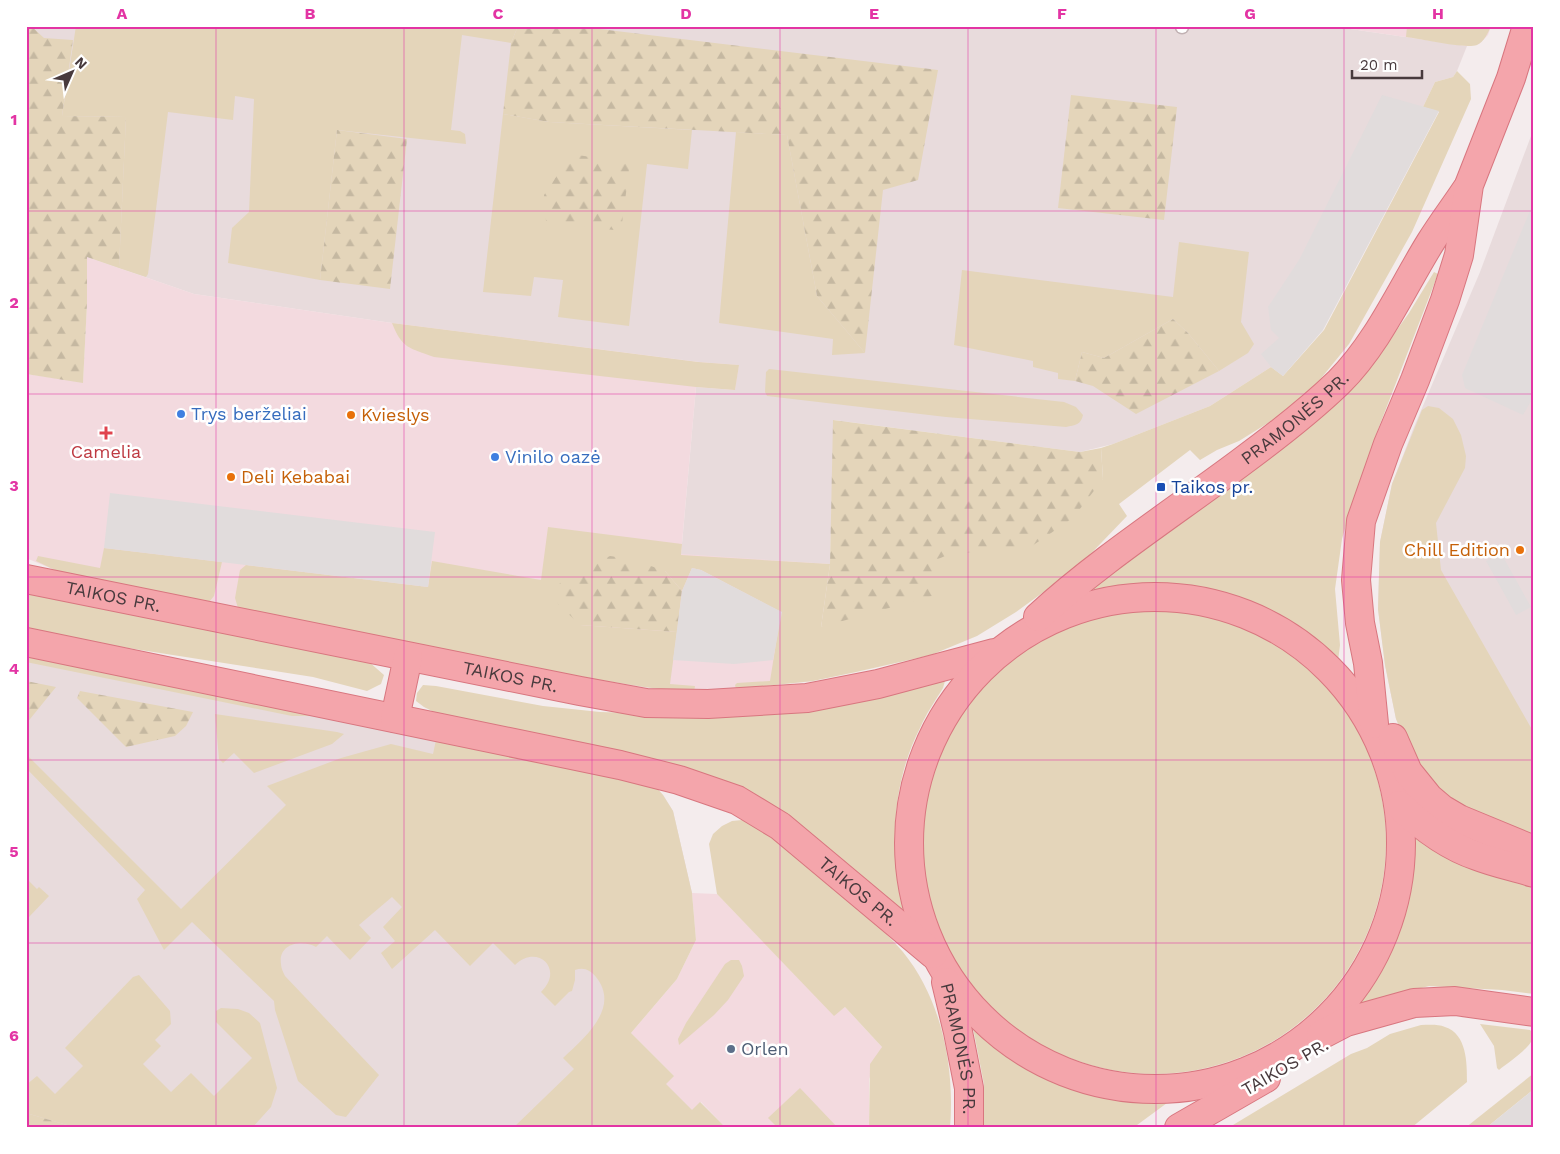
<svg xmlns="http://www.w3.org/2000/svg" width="1560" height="1154" font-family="'Work Sans',sans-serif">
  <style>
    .residential { fill: #e8dbdc }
    .commercial { fill: #f3dadf }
    .green { fill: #e4d5ba }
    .forest { fill: url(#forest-firs) }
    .parking { fill: #e1dcdc }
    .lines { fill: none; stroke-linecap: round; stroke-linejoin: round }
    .service-casing { stroke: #c2b2b4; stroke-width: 15 }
    .primary-casing { stroke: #d8767f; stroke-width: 30 }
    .service { stroke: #fff; stroke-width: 12 }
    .primary { stroke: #f4a5ab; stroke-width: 28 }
    .grid { fill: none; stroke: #e334a4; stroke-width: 1; stroke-opacity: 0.55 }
    .shop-dot { fill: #3f7fe0; stroke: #fff; stroke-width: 2 }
    .food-dot { fill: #e8710a; stroke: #fff; stroke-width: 2 }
    .health-dot { fill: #e0444e; stroke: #fff; stroke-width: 2 }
    .transit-dot { fill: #1a4fb4; stroke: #fff; stroke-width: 2 }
    .service-dot { fill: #5c6f8a; stroke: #fff; stroke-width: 2 }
    .labels { text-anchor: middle; stroke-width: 5; stroke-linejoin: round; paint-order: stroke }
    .shop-label { font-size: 18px; fill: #366cbe; stroke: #fff; text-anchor: start }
    .food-label { font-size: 18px; fill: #c56008; stroke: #fff; text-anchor: start }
    .street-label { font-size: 18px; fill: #483a3d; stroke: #fff }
    .health-label { font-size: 18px; fill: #be3a42; stroke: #fff }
    .transit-label { font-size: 18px; fill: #164399; stroke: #fff; text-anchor: start }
    .service-label { font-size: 18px; fill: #4e5e75; stroke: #fff; text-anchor: start }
    .neatline { fill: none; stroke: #e334a4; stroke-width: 2 }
    .grid-label { font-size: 16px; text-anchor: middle; font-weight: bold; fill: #e334a4 }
  </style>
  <defs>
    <pattern id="forest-firs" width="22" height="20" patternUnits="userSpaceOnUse" patternTransform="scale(1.25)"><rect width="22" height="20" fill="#e4d5ba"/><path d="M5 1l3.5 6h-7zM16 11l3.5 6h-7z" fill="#c5b8a1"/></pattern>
  </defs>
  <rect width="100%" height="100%" fill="#f4eced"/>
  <g class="residential">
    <polygon points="26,26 1330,26 1467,46 1457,71 1453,77 1435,82 1423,107 1283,376 1271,367 1210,406 1113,444 1080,452 834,420 830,564 681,555 696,387 735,390 738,365 699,362 392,323 194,294 87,257 26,374"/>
    <polygon points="1534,128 1534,839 1396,719 1385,665 1378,609 1380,542 1392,484 1414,427 1480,272"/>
    <polygon points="26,656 642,782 663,795 673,811 692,893 631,1033 726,1128 26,1128"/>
  </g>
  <g class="commercial">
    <polygon points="1330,26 1491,26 1488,35 1479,44 1467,46"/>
    <polygon points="87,257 194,294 392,323 698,362 739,365 735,390 696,387 681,554 830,564 813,681 688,693 626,685 351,631 57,571 26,558 26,374 83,382 87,304"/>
    <polygon points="692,893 717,894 834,1015 845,1007 882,1047 869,1079 869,1128 726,1128 701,1102 692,1110 666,1084 674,1076 631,1033 677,979 696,940"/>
  </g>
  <g class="green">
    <polygon points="76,26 518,26 511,43 462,35 451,130 460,131 465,134 466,144 337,130 320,280 228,263 232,228 249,212 254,99 235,96 233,120 168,112 148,274 146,277 119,268 126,117 62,116"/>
    <path d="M1407,26H1491C1488,33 1484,42 1477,45C1464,49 1422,39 1406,37Z"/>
    <path d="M1457,71L1470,84L1471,99L1412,232L1349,344L1318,382L1276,418L1239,441L1217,450L1200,460L1190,450L1119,504L1127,516L1078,567L1016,612L977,636L931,655L856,672L813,681L736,689L735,685L737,683L770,681L781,612L701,570L692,568L682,591L665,571L580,625L677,632L670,684L695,686L694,692L688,693C537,673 387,638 238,608L235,598L240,570L246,565L428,587L432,561L541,580L548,527L682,544L681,555L830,564L821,627L938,558L1103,479L1101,448L1113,444L1210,406L1271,367L1283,376L1324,330L1439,112L1423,107L1435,82L1453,77Z"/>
    <polygon points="503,114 549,122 692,130 688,169 647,164 629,326 558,317 563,280 534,277 531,296 483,292"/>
    <polygon points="736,132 787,135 817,296 865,353 832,355 833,339 719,323"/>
    <polygon points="1179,242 1249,252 1241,322 1254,344 1248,353 1219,371 1188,333 1173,319 1104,358 1082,352 1075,381 1058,379 1058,373 1033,367 1033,361 954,345 962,270 1173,297"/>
    <polygon points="1434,272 1438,274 1377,432 1354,498 1342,539 1335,589 1340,645 1338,661 1311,638 1268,610 1218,595 1179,585 1128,586 1094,590 1092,587 1339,400 1363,377 1409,313"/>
    <path d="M392,323L698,362L739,365L735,390L696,387L434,357C410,348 402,349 392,323Z"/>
    <path d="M769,369L1064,402L1076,407L1083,415C1081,425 1075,425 1066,427L946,417L767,396L765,392L766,372Z"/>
    <polygon points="1428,406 1439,408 1453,419 1461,435 1466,456 1465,468 1436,523 1441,570 1534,733 1534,839 1456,809 1414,762 1396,719 1385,665 1378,609 1380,542 1392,484 1422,410"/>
    <polygon points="104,548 222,562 214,596 209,602 57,571 36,561 38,556 100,568"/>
    <polygon points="26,592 368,661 384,675 381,684 367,691 313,677 96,643 26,629"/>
    <circle cx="1154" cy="842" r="232"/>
    <polygon points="26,656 315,716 292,716 26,662"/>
    <path d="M941,680L945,681L943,688C935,701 926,714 920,728C891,785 890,848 904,910L899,908L786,814L723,781L657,760L434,712L424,707L416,701L417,693L423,685L436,686L543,706L600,712L736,716L793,713L885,697Z"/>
    <polygon points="215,714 337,732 344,734 332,744 254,773 234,753 223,763 219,759"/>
    <path d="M436,740L642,782L657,788L663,795L673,811L692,893L696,940L677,979L631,1033L674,1076L666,1084L692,1110L700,1102L726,1128H513L574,1069L563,1058C584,1038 621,1008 596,977C590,970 584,967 575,970V980L572,991L569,992L555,1006L541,992C565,969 537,943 515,965L493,943L470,966L435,930L392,969L381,953L395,941L383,927L402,907L392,897L359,925L371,938L350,960L327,936L316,947C301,939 278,944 281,964C281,968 283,972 285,976L379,1075L346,1117L336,1115L298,1081L275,1010L274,1001L192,922L164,950L137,899L145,890L26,768V754L181,909L286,805L267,786L341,758L391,744L433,754Z"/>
    <path d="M742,820C773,831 800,858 824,880C851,903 880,925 903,952C942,1000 955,1068 950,1128H869L870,1064L882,1047L845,1007L834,1016L717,894L709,844L713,834L722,826L732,821Z"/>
    <polygon points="1417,836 1534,885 1534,994 1502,990 1429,986 1355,1005 1375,978 1396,939 1412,887 1413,842"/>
    <polygon points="26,878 37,889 39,887 49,896 29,917 26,914"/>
    <polygon points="731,960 739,960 742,966 744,976 728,1000 714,1015 679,1045 678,1039 686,1023 725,964"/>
    <polygon points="139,975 170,1011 171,1024 155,1040 161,1046 143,1064 171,1092 191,1073 214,1096 252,1058 216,1022 216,1011 221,1008 238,1009 249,1013 260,1023 277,1088 271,1107 252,1128 68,1128 67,1125 26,1113 26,1085 37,1076 55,1094 83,1066 65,1048 133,977"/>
    <path d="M1480,1024L1530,1030L1534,1034C1534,1046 1509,1062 1499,1070L1497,1068L1494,1046Z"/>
    <path d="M1421,1025C1429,1025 1438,1024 1445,1027C1467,1034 1467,1063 1467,1082L1411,1128H1228L1351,1054L1367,1048L1390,1034Z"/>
    <path d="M973,1028C987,1041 1002,1054 1018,1064C1062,1091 1117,1100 1167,1103L1133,1128H984V1084Z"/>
    <polygon points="1534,1073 1534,1089 1486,1128 1465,1128"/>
    <polygon points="800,1088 838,1128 778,1128 768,1118"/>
  </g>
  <g class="forest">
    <polygon points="31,26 44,38 73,40 62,116 126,117 119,268 87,257 87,304 83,383 26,374 26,27"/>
    <polygon points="518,26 575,26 938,70 918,180 883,190 865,353 817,296 787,135 549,122 503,114 511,43"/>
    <polygon points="1071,95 1177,107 1164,220 1058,208"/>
    <polygon points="337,130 407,139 390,289 320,280"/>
    <polygon points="571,154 630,163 621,231 546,221 544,195"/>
    <polygon points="1173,319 1188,333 1219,371 1136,414 1093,386 1075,381 1082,352 1104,358"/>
    <polygon points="833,420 1080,452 1101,448 1103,479 1073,518 1029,548 950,554 938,559 932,596 821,627 830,564"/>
    <polygon points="610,556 631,559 665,571 682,591 677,632 580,625 558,604 556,587 569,575"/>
    <polygon points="26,681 56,687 26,724"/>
    <polygon points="80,691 193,712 186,726 175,736 126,747 77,698"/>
    <polygon points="26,1113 67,1125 68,1128 26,1128"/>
  </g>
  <g class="parking">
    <polygon points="1382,95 1439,111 1323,330 1283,376 1271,367 1261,354 1279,338 1271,330 1268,307 1299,260"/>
    <polygon points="1534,201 1534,396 1523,415 1465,388 1462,375"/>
    <polygon points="110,493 435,532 428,587 104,548"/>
    <polygon points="1501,553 1531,607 1516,615 1486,561"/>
    <polygon points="692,568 701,570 782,612 773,660 734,664 673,660 682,591"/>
    <polygon points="1534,1089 1534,1128 1486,1128"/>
  </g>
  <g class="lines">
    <defs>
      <polyline id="service" points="1182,26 1182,27"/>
      <g id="primary">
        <path id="s1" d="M26,579L580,691L646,703L708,704L807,698L878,684L994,653"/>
        <circle cx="1155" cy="843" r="246"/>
        <path id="s2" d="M1038,617C1099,561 1173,513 1240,463C1274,438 1308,412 1339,382C1378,343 1401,290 1430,243C1441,225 1454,208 1466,190"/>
        <path id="s3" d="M26,642L620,765L679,780L737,800L780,826L933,954"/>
        <polyline points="395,718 408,657"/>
        <polyline points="1374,724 1368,663 1360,623 1356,580 1361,521 1388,444 1415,380 1445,300 1459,255 1469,185 1511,78 1527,26"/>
        <polyline points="1393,738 1408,772 1429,798 1442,809 1459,819 1534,850"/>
        <path d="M1399,805C1421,826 1447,846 1477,856C1495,863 1515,867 1534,873"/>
        <path id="s4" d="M946,982L958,1032L969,1088V1128"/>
        <polyline points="1321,1035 1346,1022 1414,1003 1455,1001 1534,1012"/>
        <polyline points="1179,1128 1266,1078"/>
      </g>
    </defs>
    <use href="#service" class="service-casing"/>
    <use href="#primary" class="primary-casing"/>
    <use href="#service" class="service"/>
    <use href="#primary" class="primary"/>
  </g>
  <path class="grid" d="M216,26V1128M404,26V1128M592,26V1128M780,26V1128M968,26V1128M1156,26V1128M1344,26V1128M26,211H1534M26,394H1534M26,577H1534M26,760H1534M26,943H1534"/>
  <g class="shop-dot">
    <circle cx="181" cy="414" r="5"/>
    <circle cx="495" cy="457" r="5"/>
  </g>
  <g class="food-dot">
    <circle cx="351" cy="415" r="5"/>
    <circle cx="231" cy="477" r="5"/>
    <circle cx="1520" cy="550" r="5"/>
  </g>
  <path class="health-dot" d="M103.5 425.5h5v5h5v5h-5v5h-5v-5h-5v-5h5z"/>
  <rect class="transit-dot" x="1156" y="482" width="10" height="10" rx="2.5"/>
  <circle class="service-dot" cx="731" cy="1049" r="5"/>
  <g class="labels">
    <g class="shop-label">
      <text x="191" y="420">Trys berželiai</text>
      <text x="505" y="463">Vinilo oazė</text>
    </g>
    <g class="food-label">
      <text x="361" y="421">Kvieslys</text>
      <text x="241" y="483">Deli Kebabai</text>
      <text x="1510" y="556" text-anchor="end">Chill Edition</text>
    </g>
    <g class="street-label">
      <text dy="6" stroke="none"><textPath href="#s2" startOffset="325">PRAMONĖS PR.</textPath></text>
      <text dy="6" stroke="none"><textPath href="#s1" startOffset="89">TAIKOS PR.</textPath></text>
      <text dy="6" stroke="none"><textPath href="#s1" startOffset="494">TAIKOS PR.</textPath></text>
      <text dy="6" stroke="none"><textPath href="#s3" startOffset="881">TAIKOS PR.</textPath></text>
      <text dy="6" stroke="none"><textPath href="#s4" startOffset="68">PRAMONĖS PR.</textPath></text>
      <text transform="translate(1285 1067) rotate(-30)" y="6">TAIKOS PR.</text>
    </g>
    <g class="health-label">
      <text x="106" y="458">Camelia</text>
    </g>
    <g class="transit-label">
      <text x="1171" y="493">Taikos pr.</text>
    </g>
    <g class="service-label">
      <text x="741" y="1055">Orlen</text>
    </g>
  </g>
  <rect width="1560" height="1154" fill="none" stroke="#ffffff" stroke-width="55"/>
  <g transform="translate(72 72) rotate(45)" stroke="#ffffff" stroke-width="4" paint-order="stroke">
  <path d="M0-4L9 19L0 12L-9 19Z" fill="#483a3d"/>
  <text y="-8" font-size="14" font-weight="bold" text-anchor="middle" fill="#483a3d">N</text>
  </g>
  <path d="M1352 70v8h70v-8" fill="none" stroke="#483a3d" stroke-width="2.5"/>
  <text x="1360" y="70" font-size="15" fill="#483a3d" stroke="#ffffff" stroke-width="4" paint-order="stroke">20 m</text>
  <rect x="28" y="28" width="1504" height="1098" class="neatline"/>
  <g class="grid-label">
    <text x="122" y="19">A</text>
    <text x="310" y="19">B</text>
    <text x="498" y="19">C</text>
    <text x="686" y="19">D</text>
    <text x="874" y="19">E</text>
    <text x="1062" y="19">F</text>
    <text x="1250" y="19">G</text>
    <text x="1438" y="19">H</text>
    <text x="14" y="125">1</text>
    <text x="14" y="308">2</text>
    <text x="14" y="491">3</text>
    <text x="14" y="674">4</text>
    <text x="14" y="857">5</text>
    <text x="14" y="1041">6</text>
  </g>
</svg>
